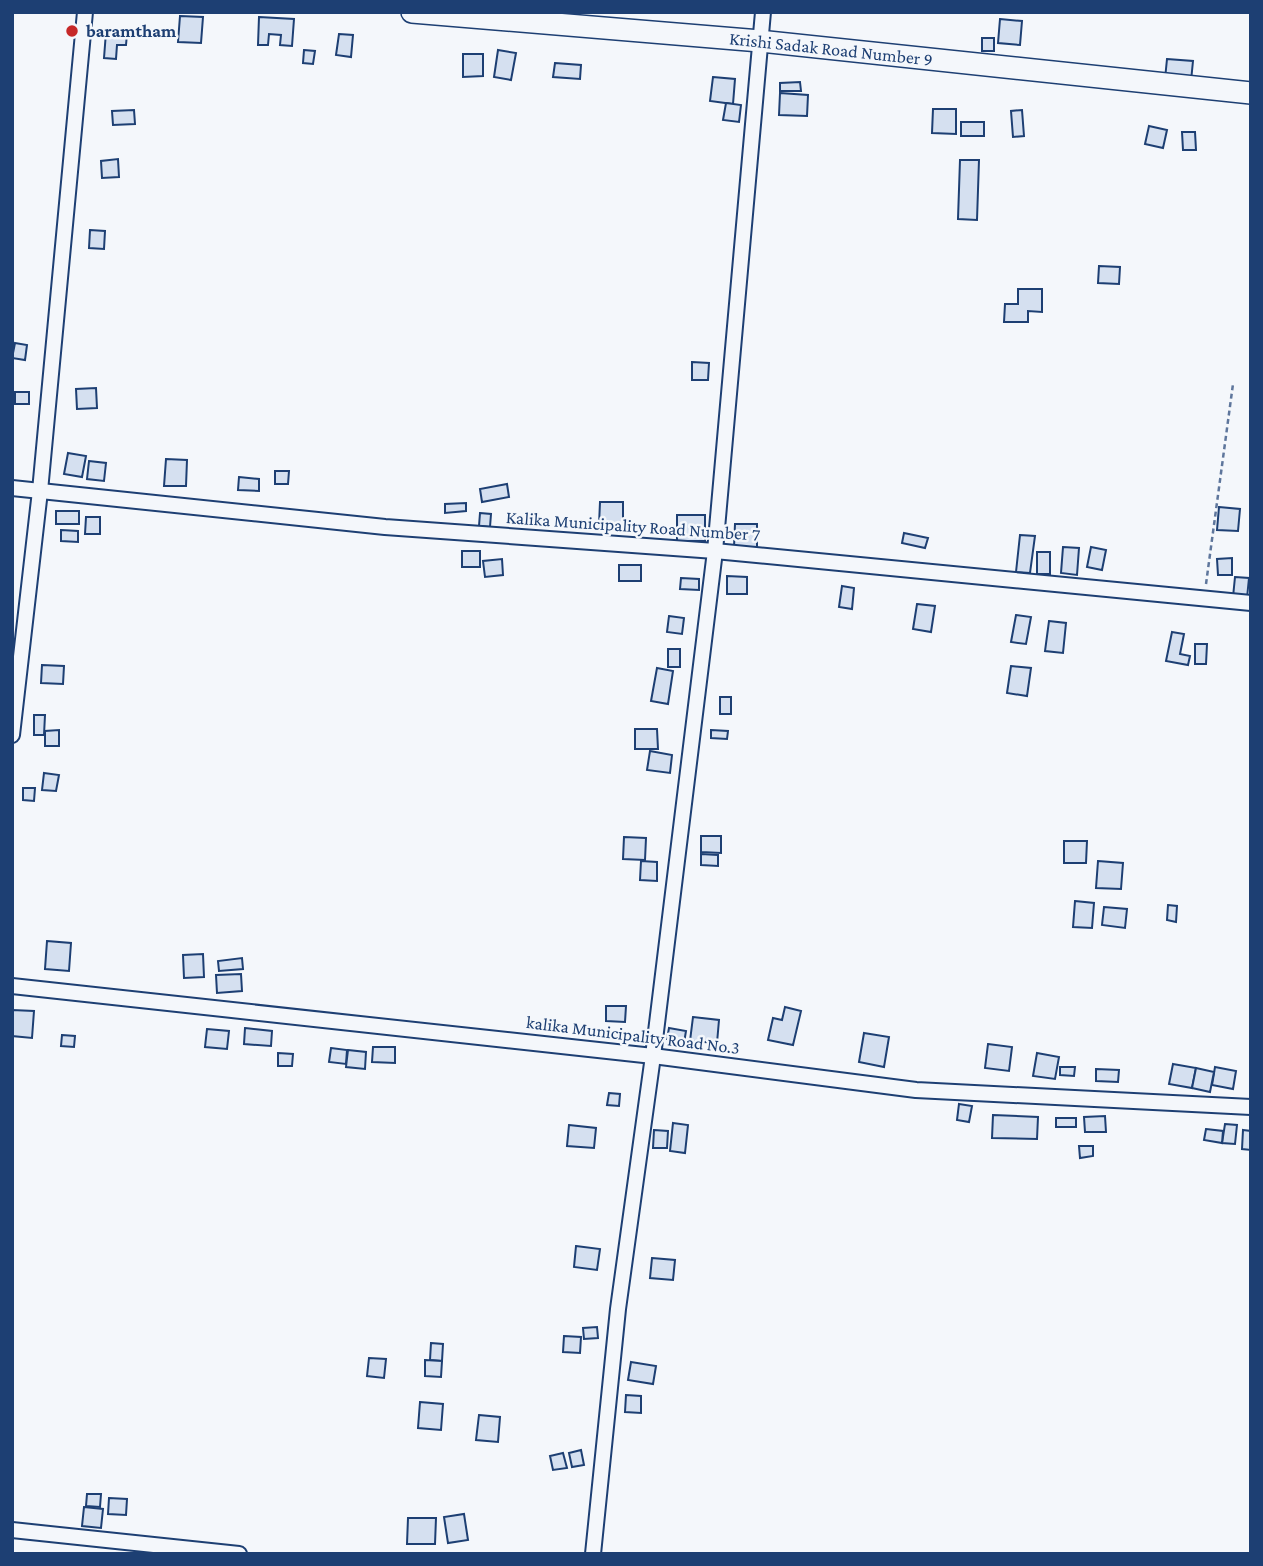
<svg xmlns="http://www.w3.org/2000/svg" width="1263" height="1566" font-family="'Crimson Pro',serif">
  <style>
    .building { fill: #d5e0f0; stroke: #1d3f73; stroke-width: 2 }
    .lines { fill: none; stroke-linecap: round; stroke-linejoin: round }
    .street-casing { stroke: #1d3f73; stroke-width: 18 }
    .secondary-casing { stroke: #1d3f73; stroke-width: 24 }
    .path { stroke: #5e769c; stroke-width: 2.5; stroke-dasharray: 5 3.5; stroke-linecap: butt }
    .street { stroke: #f4f7fb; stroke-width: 14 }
    .secondary { stroke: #f4f7fb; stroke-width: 21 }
    .poi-dot { fill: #c62828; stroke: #f4f7fb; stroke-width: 2.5 }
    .labels { text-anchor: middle; stroke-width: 5; stroke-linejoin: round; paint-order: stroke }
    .poi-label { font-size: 18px; font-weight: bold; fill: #1d3f73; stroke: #f4f7fb; text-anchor: start }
    .street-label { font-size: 18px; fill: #1d3f73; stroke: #f4f7fb }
  </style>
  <rect width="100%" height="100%" fill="#f4f7fb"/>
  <g class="building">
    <polygon points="180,16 203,17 201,43 178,42"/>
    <polygon points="259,17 294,19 292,46 280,45 281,35 269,34 268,45 258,45"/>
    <polygon points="1000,19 1022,21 1020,45 998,43"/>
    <polygon points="106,32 127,34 126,45 117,45 116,59 104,58"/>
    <polygon points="339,34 353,35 351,57 336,55"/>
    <rect x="982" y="38" width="12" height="13"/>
    <polygon points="304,50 315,51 313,64 303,63"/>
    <polygon points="498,50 516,53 511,80 494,77"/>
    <polygon points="463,54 483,54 483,76 463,77"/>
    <polygon points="1167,59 1193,61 1191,81 1165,79"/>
    <polygon points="555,63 581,65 580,79 553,77"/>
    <polygon points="713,77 735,79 733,104 710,101"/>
    <polygon points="800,82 801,91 780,91 780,83"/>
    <polygon points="780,93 808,95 807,116 779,115"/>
    <polygon points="726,103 741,105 739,122 723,120"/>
    <polygon points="933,109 956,109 956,134 932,133"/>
    <polygon points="134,110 135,124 113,125 112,111"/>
    <polygon points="1022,110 1024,136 1013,137 1011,111"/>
    <rect x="961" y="122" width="23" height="14"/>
    <polygon points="1149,126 1167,130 1163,148 1145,144"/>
    <polygon points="1182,132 1195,132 1196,150 1183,150"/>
    <polygon points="118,159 119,177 102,178 101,161"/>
    <polygon points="960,160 979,160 977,220 958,219"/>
    <polygon points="90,230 105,231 104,249 89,248"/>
    <polygon points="1099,266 1120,267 1119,284 1098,283"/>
    <polygon points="1018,289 1042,289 1042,312 1028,311 1028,322 1004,322 1005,304 1018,304"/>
    <polygon points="15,343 27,345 25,360 12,358"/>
    <polygon points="692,362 709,363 708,380 692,380"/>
    <polygon points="96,388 97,408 77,409 76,389"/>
    <rect x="15" y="392" width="14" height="12"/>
    <polygon points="68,453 86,456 82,477 64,474"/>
    <polygon points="166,459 187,460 186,486 164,486"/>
    <polygon points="89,461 106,463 104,481 87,479"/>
    <polygon points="275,471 289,471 288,484 275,484"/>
    <polygon points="239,477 259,479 259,491 238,490"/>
    <polygon points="507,484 509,497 482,502 480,489"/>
    <polygon points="600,502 623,502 623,526 599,525"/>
    <polygon points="466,503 466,511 445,513 445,504"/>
    <polygon points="1219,507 1240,509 1238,531 1217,530"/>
    <rect x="56" y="511" width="23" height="13"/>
    <polygon points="480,513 491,514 490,527 479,526"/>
    <rect x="677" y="515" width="28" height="26"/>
    <polygon points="86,517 100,517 100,534 85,534"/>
    <polygon points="735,524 757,524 757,548 734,547"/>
    <polygon points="61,530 78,531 78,542 61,541"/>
    <polygon points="904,533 928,538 925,548 902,543"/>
    <polygon points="1020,535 1035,536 1030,573 1016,572"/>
    <polygon points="1063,547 1079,548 1077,575 1061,573"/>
    <polygon points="1091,547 1106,550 1102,570 1087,567"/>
    <rect x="462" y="551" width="18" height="16"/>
    <rect x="1037" y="552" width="13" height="22"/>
    <polygon points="1232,558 1232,575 1218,575 1217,559"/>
    <polygon points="502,559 503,575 485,577 483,561"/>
    <rect x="619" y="565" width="22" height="16"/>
    <polygon points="727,576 747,577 747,594 727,594"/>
    <polygon points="1235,577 1249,578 1247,598 1233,597"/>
    <polygon points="681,578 699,579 699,590 680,589"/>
    <polygon points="842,586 854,588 852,609 839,607"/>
    <polygon points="917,604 935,606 931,632 913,629"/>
    <polygon points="1016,615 1031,617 1026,644 1011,642"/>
    <polygon points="669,616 684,618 682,634 667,632"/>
    <polygon points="1049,621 1066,623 1063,653 1045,651"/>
    <polygon points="1172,632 1184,634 1180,654 1190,656 1188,665 1166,661"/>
    <polygon points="1195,644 1207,644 1206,664 1195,664"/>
    <rect x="668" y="649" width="12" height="18"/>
    <polygon points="42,665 64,666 63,684 41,683"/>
    <polygon points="1011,666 1031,668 1027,696 1007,693"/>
    <polygon points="657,668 673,671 668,704 651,701"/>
    <rect x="720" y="697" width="11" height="17"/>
    <polygon points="34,715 45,715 44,735 34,735"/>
    <polygon points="635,729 657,729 658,749 635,749"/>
    <polygon points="59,730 59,746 45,746 45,731"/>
    <polygon points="711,730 728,731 727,739 711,738"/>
    <polygon points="650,751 672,755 670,773 647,770"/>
    <polygon points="44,773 59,775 56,791 42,790"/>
    <polygon points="23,788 35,788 34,801 23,800"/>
    <polygon points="701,836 721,836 721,853 701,852"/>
    <polygon points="624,837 646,838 645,860 623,859"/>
    <polygon points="1064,841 1087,841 1086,863 1064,863"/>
    <polygon points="701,854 718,855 718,866 701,865"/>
    <polygon points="641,861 657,862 657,881 640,880"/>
    <polygon points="1098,861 1123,863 1121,889 1096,888"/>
    <polygon points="1075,901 1094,903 1092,928 1073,927"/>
    <polygon points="1168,905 1177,906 1176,922 1167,920"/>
    <polygon points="1104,907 1127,909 1125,928 1102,925"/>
    <polygon points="47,941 71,943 69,971 45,969"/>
    <polygon points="203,954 204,977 184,978 183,955"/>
    <polygon points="242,958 243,969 219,971 218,961"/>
    <polygon points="241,974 242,991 217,993 216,975"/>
    <polygon points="606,1006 626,1006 625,1022 606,1021"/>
    <polygon points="785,1007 801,1011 793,1045 768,1040 773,1018 782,1020"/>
    <polygon points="12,1010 34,1011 32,1038 12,1036"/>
    <polygon points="693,1017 719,1020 717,1043 690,1041"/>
    <polygon points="245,1028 272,1031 271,1046 244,1044"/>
    <polygon points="669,1028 686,1031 684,1043 667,1039"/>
    <polygon points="207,1029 229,1031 227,1049 205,1047"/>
    <polygon points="864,1033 889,1037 884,1067 859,1062"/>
    <polygon points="62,1035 75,1036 74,1047 61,1046"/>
    <polygon points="988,1044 1012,1047 1009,1071 985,1068"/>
    <polygon points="373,1047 395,1047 395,1063 372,1062"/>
    <polygon points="331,1048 347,1050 346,1064 329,1062"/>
    <polygon points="348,1050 366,1052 365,1069 346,1067"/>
    <polygon points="278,1053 293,1054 292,1066 278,1066"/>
    <polygon points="1037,1053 1059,1057 1055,1079 1033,1076"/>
    <polygon points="1173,1064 1196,1068 1192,1088 1169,1084"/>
    <polygon points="1060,1067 1075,1067 1074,1076 1060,1075"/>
    <polygon points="1215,1067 1236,1071 1233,1089 1212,1085"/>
    <polygon points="1196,1068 1214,1072 1210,1092 1192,1088"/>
    <polygon points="1096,1069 1119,1070 1118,1082 1096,1081"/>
    <polygon points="609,1093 620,1094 619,1106 607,1105"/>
    <polygon points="959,1104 972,1106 969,1122 957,1120"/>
    <polygon points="993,1115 1038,1117 1037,1139 992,1138"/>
    <polygon points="1105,1116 1106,1132 1085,1132 1084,1117"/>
    <rect x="1056" y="1118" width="20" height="9"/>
    <polygon points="673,1123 688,1125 685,1153 670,1151"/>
    <polygon points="1225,1124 1237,1125 1235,1144 1222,1143"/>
    <polygon points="569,1125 596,1128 594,1148 567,1146"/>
    <polygon points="1206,1129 1223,1131 1222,1143 1204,1140"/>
    <polygon points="654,1130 668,1131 667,1148 653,1148"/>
    <polygon points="1243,1130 1251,1131 1251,1150 1242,1149"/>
    <polygon points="1079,1146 1093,1146 1093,1156 1080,1158"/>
    <polygon points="576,1246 600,1249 597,1270 574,1267"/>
    <polygon points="652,1258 675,1260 673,1280 650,1278"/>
    <polygon points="597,1327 598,1338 584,1339 583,1328"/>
    <polygon points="564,1336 581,1337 580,1353 563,1352"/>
    <polygon points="431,1343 443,1344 442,1361 430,1360"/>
    <polygon points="369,1358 386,1359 384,1378 367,1376"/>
    <polygon points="425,1360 442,1361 441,1377 425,1376"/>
    <polygon points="631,1362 656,1366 653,1384 628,1380"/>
    <polygon points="626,1395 641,1396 641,1413 625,1412"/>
    <polygon points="420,1402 443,1404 441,1430 418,1428"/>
    <polygon points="479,1415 500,1417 498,1442 476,1440"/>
    <polygon points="581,1450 584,1465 572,1467 569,1453"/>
    <polygon points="563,1453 567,1468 553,1470 550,1456"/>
    <polygon points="87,1494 101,1494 100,1507 86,1506"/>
    <polygon points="109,1498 127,1499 126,1515 108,1514"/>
    <polygon points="84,1507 103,1509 101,1528 82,1526"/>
    <polygon points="464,1514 468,1540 448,1543 444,1517"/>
    <polygon points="408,1518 436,1518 435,1544 407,1544"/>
  </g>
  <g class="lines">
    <defs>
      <g id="street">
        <polyline points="12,488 385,527 715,551 1251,603"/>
        <polyline points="12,735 40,491 85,12"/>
        <polyline points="12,986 653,1056 916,1090 1251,1107"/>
        <polyline points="12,1530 239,1554"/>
        <polyline points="593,1554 618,1309 653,1056 715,551 763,12"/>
      </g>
      <polyline id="secondary" points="412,12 760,41 1251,93"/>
    </defs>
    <use href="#street" class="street-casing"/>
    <use href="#secondary" class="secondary-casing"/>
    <polyline class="path" points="1206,584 1233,384"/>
    <use href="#street" class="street"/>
    <use href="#secondary" class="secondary"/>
  </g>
  <circle class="poi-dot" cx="72" cy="31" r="7"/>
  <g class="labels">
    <g class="poi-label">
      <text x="86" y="37">baramtham</text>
    </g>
    <g class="street-label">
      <text transform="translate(831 49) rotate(6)" y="6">Krishi Sadak Road Number 9</text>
      <text transform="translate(633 526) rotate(4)" y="6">Kalika Municipality Road Number 7</text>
      <text transform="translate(633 1035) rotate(7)" y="6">kalika Municipality Road No.3</text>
    </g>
  </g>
  <rect width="1263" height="1566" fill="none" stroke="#1d3f73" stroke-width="28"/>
</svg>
